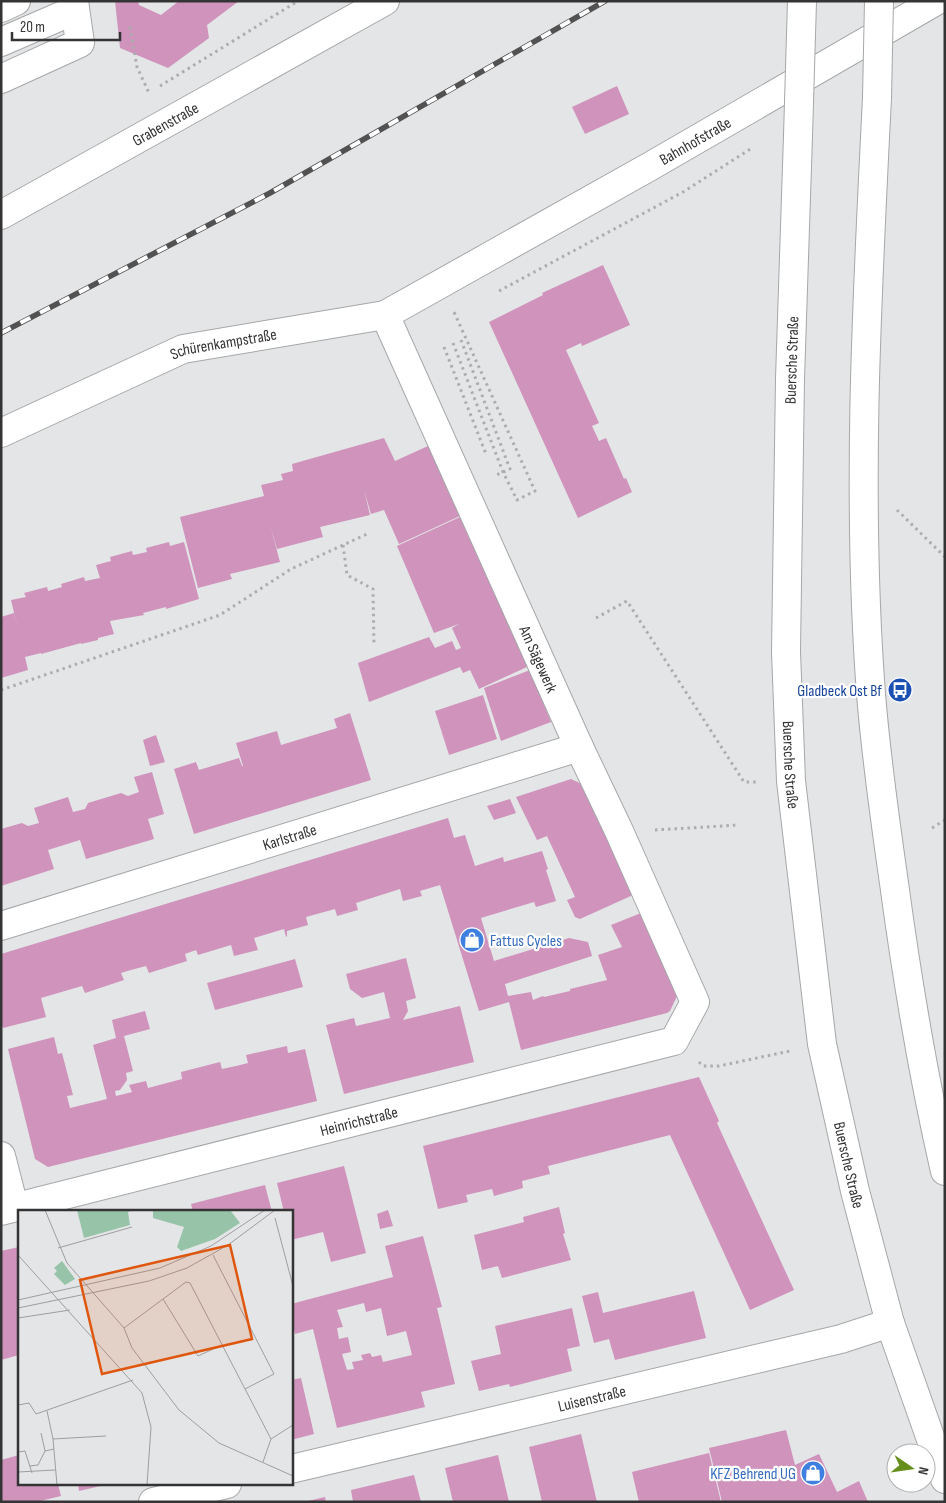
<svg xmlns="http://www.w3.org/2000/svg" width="946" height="1503" font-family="'Sofia Sans Condensed',sans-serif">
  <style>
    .building { fill: #cf93bc; fill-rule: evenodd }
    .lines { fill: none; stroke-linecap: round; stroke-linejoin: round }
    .minor-casing { stroke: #a5a7a8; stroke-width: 30 }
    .major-casing { stroke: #a5a7a8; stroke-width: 30 }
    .path { stroke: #acadae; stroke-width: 3; stroke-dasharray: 2.5 4; stroke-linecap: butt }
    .minor { stroke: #fff; stroke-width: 28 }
    .major { stroke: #fff; stroke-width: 28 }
    .rail-casing { stroke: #525253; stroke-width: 5.5 }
    .rail { stroke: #fff; stroke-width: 4; stroke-dasharray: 11; stroke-linecap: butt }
    .major-bridge-casing { stroke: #a5a7a8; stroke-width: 30; stroke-linecap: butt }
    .major-bridge { stroke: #fff; stroke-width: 28 }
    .labels { text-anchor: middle; stroke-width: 4.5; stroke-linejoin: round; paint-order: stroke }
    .street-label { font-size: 16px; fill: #343435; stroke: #fff }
    .transit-label { font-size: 16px; fill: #164399; stroke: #fff; text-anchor: end }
    .shop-label { font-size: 16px; fill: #366cbe; stroke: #fff; text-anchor: start }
    .inset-road { fill: none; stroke: #9e9ea0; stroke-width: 1 }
    .view { fill: #df570e; fill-opacity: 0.15; stroke: #df570e; stroke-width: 2.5 }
    .inset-edge { fill: none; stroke: #343435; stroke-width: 2.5 }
  </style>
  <rect width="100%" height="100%" fill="#e4e5e7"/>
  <g class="building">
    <polygon points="115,1 138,1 139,5 161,15 179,1 239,1 207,25 209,38 168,68 120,48"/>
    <polygon points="617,86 629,114 585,134 572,107"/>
    <polygon points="603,265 630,325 582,346 581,343 566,350 599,423 592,426 599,441 606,438 624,479 626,478 632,492 578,518 489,322 543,295 542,293"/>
    <polygon points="384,438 395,461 428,446 460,516 399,544 384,510 371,514 364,490 370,515 320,527 323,537 277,549 270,525 280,562 230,574 232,579 198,588 180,517 264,496 261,485 283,480 281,474 293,471 292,464"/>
    <polygon points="460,517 468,535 470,534 529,666 479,689 470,670 463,673 460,667 369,702 358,663 429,637 435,648 452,641 456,650 461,648 452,628 459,624 434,633 397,546"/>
    <polygon points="169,542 170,546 184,542 199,599 166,609 166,607 143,613 144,615 110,621 114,634 98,638 98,640 81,644 81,643 41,654 41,653 25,657 28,670 1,678 1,617 14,613 19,633 11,600 26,597 24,593 47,587 48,591 62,587 61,584 84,577 85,581 100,578 96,565 111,561 110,557 132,551 133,555 147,552 146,548"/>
    <polygon points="530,670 551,722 501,741 484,688"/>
    <polygon points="483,695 497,739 449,755 435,711"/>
    <polygon points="350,713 371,780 194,834 174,769 196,762 199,770 239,758 242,766 243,766 236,743 277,731 281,745 337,728 334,719"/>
    <polygon points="156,735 165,762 150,766 143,740"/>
    <polygon points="152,772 164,814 148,819 154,839 86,859 80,840 48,850 54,869 1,886 1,829 22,823 28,826 39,823 34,808 68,797 73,812 85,809 88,803 121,793 128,796 139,792 134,777"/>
    <polygon points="571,779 584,785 633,895 580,919 575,917 567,900 575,897 547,836 537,840 516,797"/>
    <polygon points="510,799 516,813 494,820 487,806"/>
    <polygon points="448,818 454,838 465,835 475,866 503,857 504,862 542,851 548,869 546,870 556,901 536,907 534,902 481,918 494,961 569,938 588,942 592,956 505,984 508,996 531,992 533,1000 543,996 544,997 570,991 570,989 607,980 598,955 622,947 611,925 641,913 677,996 670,1011 667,1013 521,1050 509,1002 479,1011 440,885 420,891 422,896 403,901 400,889 356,903 358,910 337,916 335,909 306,917 308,925 287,931 287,936 286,937 284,929 254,938 258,950 234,956 231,945 198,955 196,950 185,954 187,961 149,973 146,966 131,970 121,973 124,980 85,993 82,986 41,998 46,1017 3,1028 1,1023 1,954"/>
    <polygon points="406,958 416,998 406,1001 408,1011 403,1020 460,1006 474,1062 344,1094 326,1025 354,1018 356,1026 390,1018 384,992 362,998 350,989 346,974"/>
    <polygon points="295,959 303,987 215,1010 207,983"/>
    <polygon points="145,1011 150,1029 124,1036 133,1071 126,1073 127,1080 120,1090 115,1091 116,1096 132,1092 129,1085 146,1081 148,1088 182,1079 181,1072 220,1062 222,1069 236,1066 248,1063 246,1055 287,1046 288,1053 305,1049 317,1101 48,1167 35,1159 8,1049 54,1037 58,1054 62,1053 73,1095 67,1096 70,1108 107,1099 93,1045 116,1038 112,1020"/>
    <polygon points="699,1077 719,1121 717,1123 722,1134 794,1290 750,1310 670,1135 548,1166 550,1174 522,1181 523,1188 494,1196 492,1189 466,1195 468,1202 438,1209 423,1146"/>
    <polygon points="344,1166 366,1253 331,1262 323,1232 291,1240 291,1212 284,1212 277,1183"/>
    <polygon points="265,1185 272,1212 193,1212 191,1204"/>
    <polygon points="559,1207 565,1233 563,1234 571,1260 502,1278 498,1266 482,1270 474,1235 524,1222 523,1217"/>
    <polygon points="388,1210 393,1226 380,1229 377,1214"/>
    <path d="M423,1236L442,1307L437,1308L455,1384L421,1392L425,1407L337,1428L313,1329L295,1334L291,1318V1304L393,1277L385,1246ZM364,1303L366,1312L381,1308L387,1336L406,1331L412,1355L383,1362L381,1355L372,1357L370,1353L361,1355L363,1360L352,1362L354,1369L347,1370L342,1354L351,1352L348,1337L339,1339L337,1328L343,1327L337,1310Z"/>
    <polygon points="19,1247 19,1355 1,1360 1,1251"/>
    <polygon points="694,1291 706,1338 615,1360 609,1339 594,1343 582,1296 598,1292 603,1313"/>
    <polygon points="572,1308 580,1346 567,1349 572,1371 510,1387 509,1384 479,1391 471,1361 501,1354 495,1326"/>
    <polygon points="301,1378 314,1434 291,1440 291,1380"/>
    <polygon points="786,1430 795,1465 819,1454 837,1492 859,1481 868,1502 722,1502 709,1448"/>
    <polygon points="581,1434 597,1502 542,1502 529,1447"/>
    <polygon points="709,1453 721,1502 639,1502 632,1472"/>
    <polygon points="19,1455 19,1484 58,1484 61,1496 36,1502 1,1502 1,1460"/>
    <polygon points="498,1455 509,1502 453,1502 445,1468"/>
    <polygon points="414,1475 421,1502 353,1502 351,1490"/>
    <polygon points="78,1484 105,1484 105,1485 79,1491"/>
    <polygon points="325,1497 326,1502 308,1502 308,1501"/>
  </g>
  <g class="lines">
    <defs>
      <g id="minor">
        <polyline points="1,8 16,1"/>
        <polyline points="1,42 75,10"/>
        <polyline points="1,79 80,43 74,1"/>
        <path id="s1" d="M1,215L385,1"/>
        <path id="s2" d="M1,433L183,349L385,315L649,167L936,1"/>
        <path id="s3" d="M1,926L579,747"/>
        <polyline points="1,1156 14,1207"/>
        <path id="s4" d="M1,1211L674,1041L695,1002L619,831L579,747L385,315"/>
        <path id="s5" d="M291,1469L841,1339L890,1323"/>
        <polyline points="153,1502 227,1484"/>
      </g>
      <g id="major">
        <path d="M877,98C867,296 856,496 871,694C876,758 885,820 894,883C907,979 923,1076 945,1171"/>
        <path id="s6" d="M798,136L790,379L786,652L791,781L822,1044L855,1191L890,1323L945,1479"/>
      </g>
    </defs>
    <use href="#minor" class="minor-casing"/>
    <use href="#major" class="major-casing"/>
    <g class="path">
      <polyline points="130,27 137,67 149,93"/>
      <polyline points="160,86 298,1"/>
      <polyline points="499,291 683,192 752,148"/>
      <polyline points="461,340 510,469 494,476"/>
      <polyline points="453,343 503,472 517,500 535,491 454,312"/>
      <polyline points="444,347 486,454"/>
      <polyline points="897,510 945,557"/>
      <polyline points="343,545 347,575 373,589 374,646"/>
      <polyline points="596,618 627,601 744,782 758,782"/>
      <polyline points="1,690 220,615 291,569 367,534"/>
      <polyline points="932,828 945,820"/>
      <polyline points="655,830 739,825"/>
      <polyline points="699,1062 703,1066 719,1066 790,1051"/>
    </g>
    <use href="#minor" class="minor"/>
    <use href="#major" class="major"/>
    <defs>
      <polyline id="rail" points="1,333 270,193 605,1"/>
    </defs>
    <use href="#rail" class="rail-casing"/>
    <use href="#rail" class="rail"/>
    <defs>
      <g id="major-bridge">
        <polyline points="877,98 879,1"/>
        <polyline points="798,136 802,1"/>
      </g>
    </defs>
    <use href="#major-bridge" class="major-bridge-casing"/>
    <use href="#major-bridge" class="major-bridge"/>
  </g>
  <defs>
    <symbol id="bus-disc" viewBox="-11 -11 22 22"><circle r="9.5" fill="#1a4fb4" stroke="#fff"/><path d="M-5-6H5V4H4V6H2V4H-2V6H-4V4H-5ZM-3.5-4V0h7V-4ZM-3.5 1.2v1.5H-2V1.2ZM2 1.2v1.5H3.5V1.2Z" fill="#fff"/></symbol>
    <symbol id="shop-disc" viewBox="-11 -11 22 22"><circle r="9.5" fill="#3f7fe0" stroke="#fff"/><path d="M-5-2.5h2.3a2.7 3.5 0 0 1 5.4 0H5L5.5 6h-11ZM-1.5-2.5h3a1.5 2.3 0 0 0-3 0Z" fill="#fff"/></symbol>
  </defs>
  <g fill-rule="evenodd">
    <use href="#bus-disc" x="886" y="676" width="28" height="28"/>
    <use href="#shop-disc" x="458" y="926" width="28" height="28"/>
    <use href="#shop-disc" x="799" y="1459" width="28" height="28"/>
  </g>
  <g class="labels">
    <g class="street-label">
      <text dy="6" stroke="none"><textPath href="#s1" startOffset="188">Grabenstraße</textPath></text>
      <text dy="6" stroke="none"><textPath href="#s2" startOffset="761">Bahnhofstraße</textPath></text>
      <text dy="6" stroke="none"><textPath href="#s2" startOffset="241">Schürenkampstraße</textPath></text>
      <text transform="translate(791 360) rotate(-88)" y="6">Buersche Straße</text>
      <text transform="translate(539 659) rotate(66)" y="6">Am Sägewerk</text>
      <text dy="6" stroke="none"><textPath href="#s6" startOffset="629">Buersche Straße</textPath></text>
      <text dy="6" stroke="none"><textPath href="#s3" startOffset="302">Karlstraße</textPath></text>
      <text dy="6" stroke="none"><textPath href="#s4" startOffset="369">Heinrichstraße</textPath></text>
      <text dy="6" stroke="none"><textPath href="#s6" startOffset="1034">Buersche Straße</textPath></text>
      <text dy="6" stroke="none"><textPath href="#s5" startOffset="309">Luisenstraße</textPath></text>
    </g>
    <g class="transit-label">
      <text x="882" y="696">Gladbeck Ost Bf</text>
    </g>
    <g class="shop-label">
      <text x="490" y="946">Fattus Cycles</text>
      <text x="796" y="1479" text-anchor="end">KFZ Behrend UG</text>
    </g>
  </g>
  <g transform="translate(18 1210)">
    <rect width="275" height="275" fill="#e4e5e7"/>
    <path d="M59,0H115L110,2L112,15L66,28ZM135,0H212L222,13L197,29L163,41L159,37L166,17L135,8ZM44,51L57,69L47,75L36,64L39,61L36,58Z" fill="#97c4a9"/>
    <path class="inset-road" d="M27,0L49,53L106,118L114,138L161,200L201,233L275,266M257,8L275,76M40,38L114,17M0,45L124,183L133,217L129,275M195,45L256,164L227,179M145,89L180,146L204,135M0,90L142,58L193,36L247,0M0,98L131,71L169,58L210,35L257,0M0,108L52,100M106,118L168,72L172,73L253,229L245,252M0,195L11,193L18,204L115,170M29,201L35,229L39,275M23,223L27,241L36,239M35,229L88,226M253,229L275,215M0,242L7,241L14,263M12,256L20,255L27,241M0,262L37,260"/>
    <path class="view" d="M212,35L234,129L84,164L62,70Z"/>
    <rect width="275" height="275" class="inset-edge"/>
  </g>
  <rect width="946" height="1503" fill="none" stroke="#343435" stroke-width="5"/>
  <g transform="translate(911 1468) rotate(103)"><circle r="24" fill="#ffffff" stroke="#aeaeae"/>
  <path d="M0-4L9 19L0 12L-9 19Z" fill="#668e1b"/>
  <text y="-8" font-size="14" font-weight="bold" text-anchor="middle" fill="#343435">N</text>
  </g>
  <path d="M12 32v8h108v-8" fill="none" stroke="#343435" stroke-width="2.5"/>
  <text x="20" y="32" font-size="15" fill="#343435" stroke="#ffffff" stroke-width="4" paint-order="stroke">20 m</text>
</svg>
